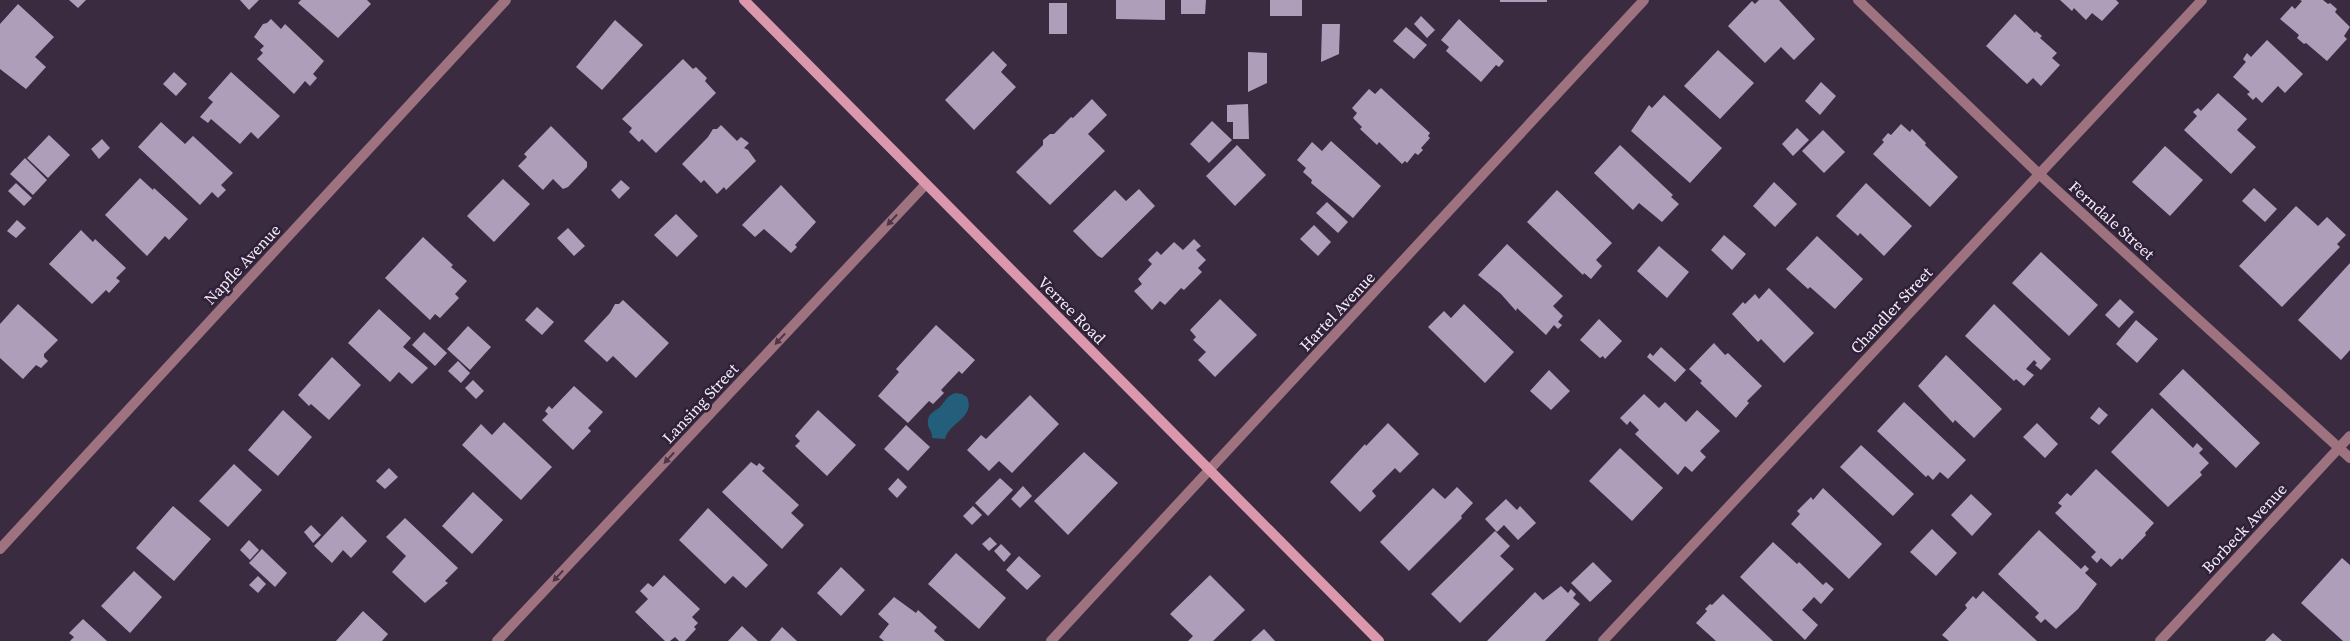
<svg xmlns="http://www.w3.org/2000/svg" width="2350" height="641" font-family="'Source Serif 4',serif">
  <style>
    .water { fill: #235f7a }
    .building { fill: #af9eb9 }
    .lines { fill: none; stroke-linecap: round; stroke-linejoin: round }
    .street { stroke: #9e737f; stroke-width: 10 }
    .secondary { stroke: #db97ab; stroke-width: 10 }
    .oneway { fill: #4b3649 }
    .labels { text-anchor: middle; stroke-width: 5; stroke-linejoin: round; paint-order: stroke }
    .street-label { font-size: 16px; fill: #f6edfb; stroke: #2f2137 }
  </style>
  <rect width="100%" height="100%" fill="#3a2b41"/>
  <path class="water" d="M955,393L962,394L967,397C976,418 949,422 945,439L932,438C933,432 928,429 928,424C927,413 935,412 941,406C946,400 947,396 955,393Z"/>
  <g class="building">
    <polygon points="69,0 86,0 78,8"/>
    <polygon points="240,0 259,0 249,10"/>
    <polygon points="301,0 367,0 371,4 338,38 298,3"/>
    <polygon points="1116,0 1165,0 1165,20 1116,19"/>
    <polygon points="1181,0 1206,0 1205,14 1181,14"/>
    <rect x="1270" y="0" width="32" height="16"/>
    <rect x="1500" y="0" width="47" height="2"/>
    <polygon points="1759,0 1779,0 1815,39 1794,60 1781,47 1765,63 1728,26 1752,1 1755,4"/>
    <polygon points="2060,0 2116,0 2119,3 2102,21 2092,13 2086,20 2074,8 2072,11"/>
    <polygon points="2300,0 2323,0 2328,4 2330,3 2337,9 2335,12 2350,27 2344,36 2347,39 2327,61 2306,43 2304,44 2297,38 2299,35 2280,19 2292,6 2295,9 2302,1"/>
    <rect x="1049" y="3" width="18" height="31"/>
    <polygon points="18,4 54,37 35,57 46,67 26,89 0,69 0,24"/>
    <polygon points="2015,14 2035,33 2036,31 2042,36 2040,38 2057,53 2052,58 2060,65 2041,86 2033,78 2027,84 1986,46"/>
    <polygon points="1421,16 1435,30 1427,38 1414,24"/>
    <polygon points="271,19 281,29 285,24 324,61 313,74 317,78 310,86 305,81 294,94 257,59 263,53 260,50 264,46 254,37 263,24 267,23"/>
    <polygon points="1459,19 1504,61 1499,67 1496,65 1481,82 1446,51 1449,47 1441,40"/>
    <polygon points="615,20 643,45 602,90 576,67"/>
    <polygon points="1322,24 1340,24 1339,54 1321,62"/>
    <polygon points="1406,27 1427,45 1414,59 1393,41"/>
    <polygon points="2267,40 2303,74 2285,93 2278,86 2262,103 2256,97 2253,100 2247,94 2250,92 2233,77 2246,62 2243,59 2247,53 2251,57"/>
    <polygon points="1718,50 1754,83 1720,119 1684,86"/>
    <polygon points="993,51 1007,65 1001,72 1016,87 974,130 945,100"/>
    <polygon points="1248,52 1267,53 1267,83 1248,92"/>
    <polygon points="683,59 693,69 696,67 707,78 705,81 716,93 656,153 642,139 639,142 629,132 632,128 622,119"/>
    <polygon points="174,72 187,84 176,96 163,84"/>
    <polygon points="231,72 280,116 258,139 251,132 240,144 211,119 208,123 200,117 213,102 208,98"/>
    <polygon points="1821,82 1836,96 1820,115 1805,101"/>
    <polygon points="1381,88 1430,133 1428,136 1430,138 1421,148 1423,150 1418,155 1415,153 1407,163 1405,161 1402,164 1379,142 1377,145 1360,129 1362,127 1353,118 1357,113 1352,108 1369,89 1375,94"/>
    <polygon points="2218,93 2247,119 2237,130 2256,147 2231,174 2184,130 2197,116 2193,112 2198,108 2201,111"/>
    <polygon points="1664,95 1722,148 1690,183 1631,131 1649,105 1652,108"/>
    <polygon points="1092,99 1107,115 1088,134 1105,151 1050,205 1016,172 1043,145 1043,140 1050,134 1054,134 1071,117 1073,118"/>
    <polygon points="1248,104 1249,139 1233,139 1233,122 1227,122 1227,105"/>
    <polygon points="1212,121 1232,140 1209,163 1190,144"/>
    <polygon points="161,122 185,144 193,136 233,173 221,185 226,190 218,198 212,192 200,205 138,147"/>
    <polygon points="1901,124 1910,132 1912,129 1926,143 1925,145 1958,177 1930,207 1873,154 1884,142 1882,140 1888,133 1891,135"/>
    <polygon points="721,125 737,141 741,137 749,143 744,148 748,150 756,161 726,190 724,187 717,194 704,180 701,183 682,164 708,137 713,129 717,129"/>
    <polygon points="551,126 587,162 587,167 568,187 563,189 553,179 543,190 518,166 527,157 524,154"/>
    <polygon points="1797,128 1809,140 1793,156 1782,144"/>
    <polygon points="1823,130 1845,152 1824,173 1802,151"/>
    <polygon points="49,135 70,155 48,178 27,158"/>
    <polygon points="102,139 110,148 99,159 91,149"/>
    <polygon points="1331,141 1381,186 1353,218 1311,183 1312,180 1303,172 1306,168 1297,160 1312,142 1322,151"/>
    <polygon points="1237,145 1266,175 1235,206 1206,176"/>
    <polygon points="1620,145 1673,195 1671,197 1679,204 1662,222 1639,203 1633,210 1594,173"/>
    <polygon points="2165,146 2203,180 2170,216 2132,182"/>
    <polygon points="25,158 47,180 33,195 10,174"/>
    <polygon points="140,178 153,190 154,188 188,219 169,240 165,236 147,256 105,215"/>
    <polygon points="503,179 530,204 494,242 467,216"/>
    <polygon points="621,180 630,188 619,199 611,190"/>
    <polygon points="1774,182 1797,204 1775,227 1753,206"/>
    <polygon points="16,183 32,198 24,206 8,191"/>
    <polygon points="1866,183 1912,226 1884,256 1860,233 1858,236 1836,216"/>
    <polygon points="781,185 816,222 795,245 797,247 791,253 764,229 755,237 742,225"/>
    <polygon points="2254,188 2277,209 2265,222 2242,201"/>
    <polygon points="1139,189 1155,206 1102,258 1098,256 1073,231 1115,190 1126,201"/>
    <polygon points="1557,190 1612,243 1596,260 1602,266 1591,279 1584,273 1583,275 1527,222"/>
    <polygon points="1327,202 1348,222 1338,233 1316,213"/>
    <polygon points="2296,206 2318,226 2327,217 2346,235 2337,244 2340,247 2282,307 2239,266"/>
    <polygon points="676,214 698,236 677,257 654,235"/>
    <polygon points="17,220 26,228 16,238 7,231"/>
    <polygon points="1314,225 1331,242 1318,256 1300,239"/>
    <polygon points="568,228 585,246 574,256 557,238"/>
    <polygon points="81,230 93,242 95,239 126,268 116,278 120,281 109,293 106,290 92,304 49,264"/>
    <polygon points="1724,235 1746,254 1732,270 1711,250"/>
    <polygon points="1817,236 1863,279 1835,309 1810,287 1808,289 1786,269"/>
    <polygon points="423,237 453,265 451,267 467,281 455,294 459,298 440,318 435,314 430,320 385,278"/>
    <polygon points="1194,239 1201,246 1196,250 1206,260 1198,268 1202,272 1184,290 1181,288 1165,305 1160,301 1152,310 1134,291 1142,284 1138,279 1152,264 1148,260 1157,251 1161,255 1174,242 1183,250"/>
    <polygon points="1507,244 1563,296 1553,306 1563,316 1558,322 1562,325 1558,329 1554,325 1546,335 1517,308 1516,311 1501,294 1478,275"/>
    <polygon points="1659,246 1689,272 1667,298 1637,271"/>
    <polygon points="2041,252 2098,305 2069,336 2012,283"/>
    <polygon points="2350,263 2350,350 2341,360 2298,320"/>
    <polygon points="1769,288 1814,333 1784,363 1761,339 1758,342 1732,314 1743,302 1745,304 1755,294 1759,299"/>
    <polygon points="1220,299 1257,335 1215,377 1198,360 1206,352 1193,340 1196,337 1190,330"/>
    <polygon points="2120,299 2134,312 2119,328 2105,315"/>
    <polygon points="623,300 669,343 636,378 613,356 607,362 584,341 610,313 615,304 619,304"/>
    <polygon points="18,304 58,340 44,354 44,357 48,361 41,368 36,365 23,379 0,358 0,324"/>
    <polygon points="1464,304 1514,352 1485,383 1428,327 1444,311 1451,318"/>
    <polygon points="1994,304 2051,359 2041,370 2035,365 2037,363 2034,360 2026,369 2034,375 2024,386 2016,379 2014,381 1965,336"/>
    <polygon points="537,307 554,322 542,335 525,320"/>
    <polygon points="379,309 411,338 403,347 428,368 412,384 399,372 390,382 348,343"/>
    <polygon points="1599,319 1622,341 1605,359 1603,356 1600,358 1580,340"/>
    <polygon points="2136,320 2158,339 2137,363 2116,344"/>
    <polygon points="936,325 975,360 962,374 959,371 941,390 944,393 933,404 929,401 908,423 878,396 899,372 896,369"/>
    <polygon points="468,326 491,347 470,370 447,349"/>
    <polygon points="424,332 447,353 435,366 412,345"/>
    <polygon points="1714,343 1725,355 1728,353 1762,386 1747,401 1749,403 1736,418 1700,383 1702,381 1689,369"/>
    <polygon points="1661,347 1686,370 1675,382 1647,357 1650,353 1653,356"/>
    <polygon points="1946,355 2002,409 1974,438 1955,420 1953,423 1918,386"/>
    <polygon points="332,357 361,385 329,420 311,404 309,406 298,395"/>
    <polygon points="458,361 470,373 461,383 448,371"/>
    <polygon points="2183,369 2260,443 2236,468 2159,394"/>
    <polygon points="1549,370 1570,391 1551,410 1530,391"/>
    <polygon points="473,380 484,391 476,399 465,388"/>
    <polygon points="574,386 603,412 588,428 591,431 573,450 542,420 548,414 545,411 549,406 552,409"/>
    <polygon points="1644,394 1659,408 1665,402 1686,422 1697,410 1720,431 1700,451 1706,457 1692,472 1685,466 1678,475 1635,434 1639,430 1630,421 1627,425 1620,418"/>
    <polygon points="1030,395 1059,424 1012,473 999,461 989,471 967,450 981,435 986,439"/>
    <polygon points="1904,402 1966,460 1948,479 1940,472 1933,480 1928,475 1926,477 1877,431"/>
    <polygon points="2099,407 2108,415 2099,425 2090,418"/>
    <polygon points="2152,408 2193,448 2197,443 2203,449 2199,453 2209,463 2200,472 2202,475 2168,507 2111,452"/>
    <polygon points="283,410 312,437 278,476 248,450"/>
    <polygon points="818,410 856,445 827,476 795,446 800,441 795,436"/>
    <polygon points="504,422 552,467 521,500 462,445 481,424 492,435"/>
    <polygon points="1388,423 1419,454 1400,473 1395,468 1372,491 1376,496 1360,512 1330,482 1365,444 1366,446"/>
    <polygon points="2037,423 2058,444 2045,458 2023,437"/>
    <polygon points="906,425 930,447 908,471 884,449"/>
    <polygon points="1861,445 1914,494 1893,516 1840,467"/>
    <polygon points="1620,448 1663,488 1632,521 1589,481"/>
    <polygon points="1084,452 1118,483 1068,535 1034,501"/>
    <polygon points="751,462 757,466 759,463 765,468 762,471 799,505 791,513 804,525 782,549 722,492"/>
    <polygon points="234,464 262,490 228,527 199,501"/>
    <polygon points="389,468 398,477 385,489 376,481"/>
    <polygon points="2096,469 2154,523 2145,533 2146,535 2122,560 2120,558 2111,567 2101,558 2097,563 2091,557 2096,552 2055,513 2062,506 2058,503 2067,493 2071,496"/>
    <polygon points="898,478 907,487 897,498 888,489"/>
    <polygon points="1000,478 1013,490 988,516 975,503"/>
    <polygon points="1023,486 1032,496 1020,508 1011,499"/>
    <polygon points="1457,487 1473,503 1461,516 1462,518 1409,571 1380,542 1433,488 1445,499"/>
    <polygon points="1823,488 1882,544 1849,579 1791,524 1800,514 1797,511 1811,497 1813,500"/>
    <polygon points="473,492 503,520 472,554 442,526"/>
    <polygon points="1971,494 1992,514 1972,536 1951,515"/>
    <polygon points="1506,499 1517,510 1520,506 1536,523 1518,540 1504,525 1497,532 1485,519"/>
    <polygon points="173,506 211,539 174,581 136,548"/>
    <polygon points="973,506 982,515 972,525 963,516"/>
    <polygon points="708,508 768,565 746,588 733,576 725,584 679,540"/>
    <polygon points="342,516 367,541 351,558 343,550 332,563 314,546"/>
    <polygon points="405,518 458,568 445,581 448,583 425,603 392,572 406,556 386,537"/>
    <polygon points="311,525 321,535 313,543 304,532"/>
    <polygon points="1932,529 1957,553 1936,576 1910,552"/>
    <polygon points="2039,530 2081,569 2085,565 2089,569 2085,573 2097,584 2078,609 2056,629 2045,619 2041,623 2035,617 2039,613 1998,574"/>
    <polygon points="1495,531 1510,546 1500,556 1514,569 1460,623 1431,594"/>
    <polygon points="990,537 997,544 989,551 982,544"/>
    <polygon points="249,540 259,550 250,560 240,550"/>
    <polygon points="1773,542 1797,564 1799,562 1823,585 1826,582 1834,589 1821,604 1814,597 1802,610 1818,625 1805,640 1740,577"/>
    <polygon points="1001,544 1011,554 1004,562 994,551"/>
    <polygon points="262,549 287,573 275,587 249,563"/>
    <polygon points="956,553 1006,598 979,629 928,584"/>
    <polygon points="1019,556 1041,576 1027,590 1006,570"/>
    <polygon points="2342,558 2350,565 2350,641 2343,641 2301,603"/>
    <polygon points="1593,562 1612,581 1590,602 1571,583"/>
    <polygon points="841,567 865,590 841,616 817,593"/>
    <polygon points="134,571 162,597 130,633 101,606"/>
    <polygon points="664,575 700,609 692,617 698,623 694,627 696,629 685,641 679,641 675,637 670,641 665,641 635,612 648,599 640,591 648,583 653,587"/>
    <polygon points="1210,575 1245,610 1213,641 1188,641 1193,636 1170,614"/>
    <polygon points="258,576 266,584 258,593 249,585"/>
    <polygon points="1561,586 1568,593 1571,589 1576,594 1573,598 1580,604 1545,641 1487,641 1535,592 1543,600"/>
    <polygon points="1983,591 2037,641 1949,641 1942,635 1967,608 1965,605 1973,596 1976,599"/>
    <polygon points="1723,594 1773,641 1716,641 1696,623 1707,611 1705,609 1710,604 1712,605"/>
    <polygon points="894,597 916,613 918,610 937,627 934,631 945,641 884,641 879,637 889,624 878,614"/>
    <polygon points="363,611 388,634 382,641 336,641"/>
    <polygon points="83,619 107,641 70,641 74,637 69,633"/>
    <polygon points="742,626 758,641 728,641"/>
    <polygon points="782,627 797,641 770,641"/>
    <polygon points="1264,629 1275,641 1251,641"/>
    <polygon points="2273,633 2282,641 2265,641"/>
  </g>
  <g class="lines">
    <g class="street">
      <polyline points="1858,0 2039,174 2350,458"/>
      <polyline points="0,549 506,0"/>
      <polyline points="497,641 925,185"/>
      <polyline points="1051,641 1644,0"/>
      <polyline points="1603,641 2202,0"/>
      <polyline points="2160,641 2350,436"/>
    </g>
    <path class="secondary" d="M744,0C955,215 1168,426 1379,641"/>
  </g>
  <defs><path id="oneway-solid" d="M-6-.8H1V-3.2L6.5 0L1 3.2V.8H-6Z" transform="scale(1.25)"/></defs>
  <g class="oneway">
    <use href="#oneway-solid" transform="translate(892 220) rotate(133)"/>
    <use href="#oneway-solid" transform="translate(780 339) rotate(133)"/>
    <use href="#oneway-solid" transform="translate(669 458) rotate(133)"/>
    <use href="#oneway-solid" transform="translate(558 576) rotate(133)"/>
  </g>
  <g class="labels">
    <g class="street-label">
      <text transform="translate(2112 220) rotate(42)" y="6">Ferndale Street</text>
      <text transform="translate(242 264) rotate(-47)" y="6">Napfle Avenue</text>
      <text transform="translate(1072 310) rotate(45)" y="6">Verree Road</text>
      <text transform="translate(1891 310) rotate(-47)" y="6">Chandler Street</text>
      <text transform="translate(1337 311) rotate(-47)" y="6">Hartel Avenue</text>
      <text transform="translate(700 403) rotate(-47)" y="6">Lansing Street</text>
      <text transform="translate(2244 528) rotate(-47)" y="6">Borbeck Avenue</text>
    </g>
  </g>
</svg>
